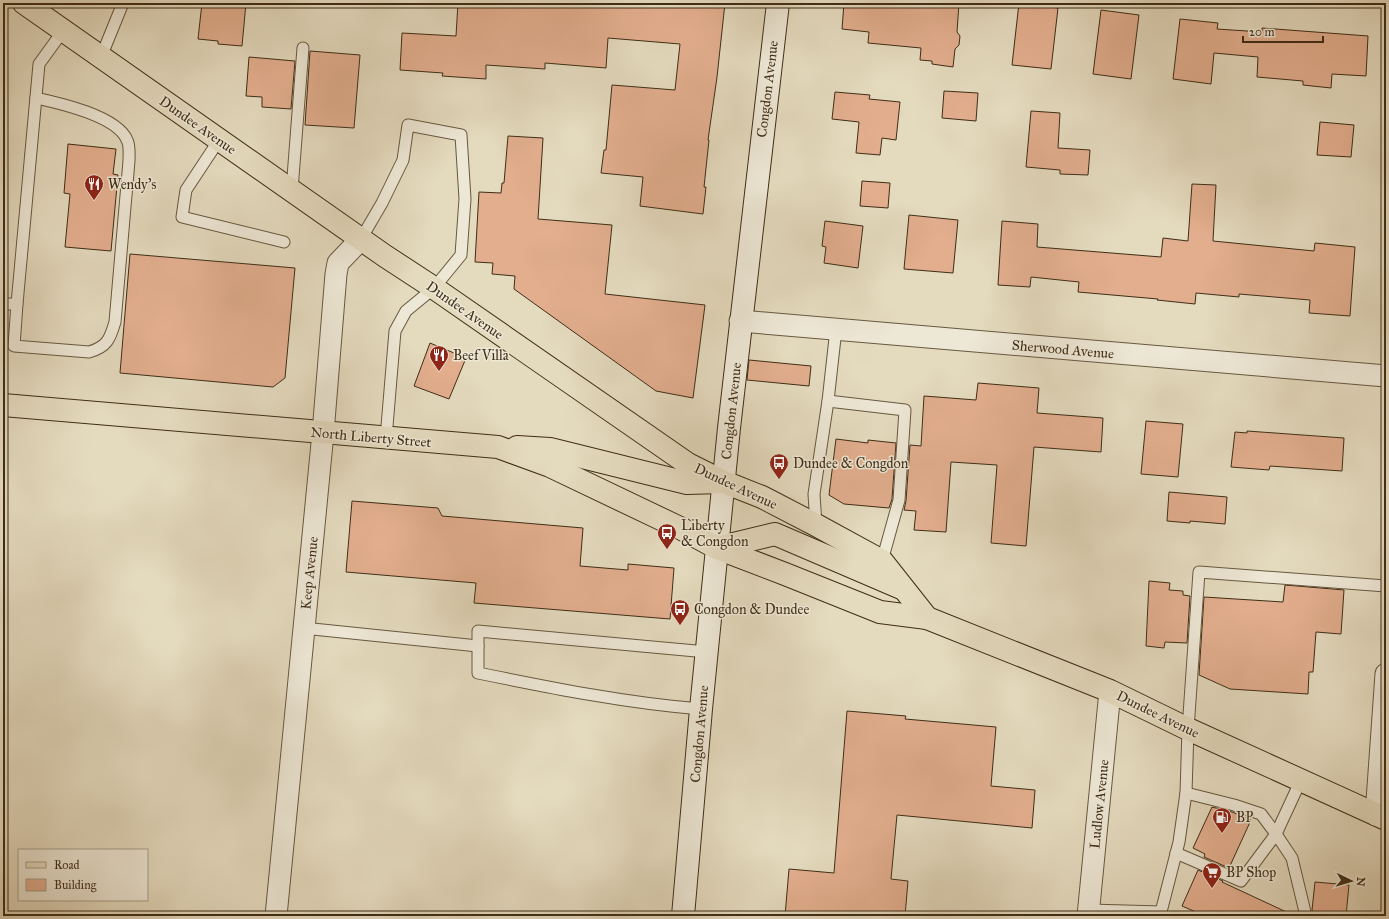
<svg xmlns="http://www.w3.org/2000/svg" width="1389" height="919" font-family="'IM FELL Great Primer',serif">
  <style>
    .building { fill: #e2ae8e; stroke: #3f2d16 }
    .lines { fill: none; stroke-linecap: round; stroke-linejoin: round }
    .lane-casing { stroke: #685840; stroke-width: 13 }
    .street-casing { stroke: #685840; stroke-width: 23 }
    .secondary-casing { stroke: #3f2d16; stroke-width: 24 }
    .primary-casing { stroke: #3f2d16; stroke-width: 24 }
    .lane { stroke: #ede7d5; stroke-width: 11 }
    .street { stroke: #ede7d5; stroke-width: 21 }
    .secondary { stroke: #ede7d5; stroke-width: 22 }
    .primary { stroke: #e4dabe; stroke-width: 22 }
    .labels { text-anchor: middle; stroke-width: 3; stroke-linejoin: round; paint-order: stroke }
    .street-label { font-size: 14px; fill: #3f2d16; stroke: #ede7d5 }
    .poi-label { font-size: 14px; fill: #3f2d16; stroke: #ede7d5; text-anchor: start }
  </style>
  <rect width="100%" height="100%" fill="#e4dabe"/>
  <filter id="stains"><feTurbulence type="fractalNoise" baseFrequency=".005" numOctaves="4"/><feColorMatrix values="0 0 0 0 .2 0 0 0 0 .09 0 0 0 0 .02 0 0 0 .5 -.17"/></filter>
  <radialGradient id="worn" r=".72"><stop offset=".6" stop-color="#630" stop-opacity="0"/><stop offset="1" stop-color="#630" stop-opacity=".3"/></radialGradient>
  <g class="building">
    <polygon points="202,3 246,3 242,46 218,44 218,41 198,39"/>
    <polygon points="458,3 725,3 717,77 708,140 709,140 704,187 706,187 703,214 640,206 643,177 601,173 604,150 606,150 612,85 675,90 680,44 608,38 606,68 545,63 545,69 486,65 486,79 442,76 443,73 400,70 402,33 456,36"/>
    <polygon points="844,3 886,3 924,7 924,3 959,3 957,32 960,36 959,45 955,49 953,67 932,64 932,61 920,60 921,48 868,43 869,32 842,29"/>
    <polygon points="1019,3 1058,8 1051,69 1012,65"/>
    <polygon points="1101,10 1139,15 1131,79 1093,74"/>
    <polygon points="1180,19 1218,23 1217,29 1262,32 1262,28 1368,36 1366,76 1332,74 1331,88 1303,85 1303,81 1257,77 1258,57 1214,53 1211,84 1173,79"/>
    <polygon points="310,51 360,55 354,128 305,125"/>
    <polygon points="249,57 295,61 291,109 262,107 262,97 246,96"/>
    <polygon points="944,91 978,93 976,121 942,118"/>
    <polygon points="835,92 870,95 869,99 900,102 896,140 882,138 880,155 856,153 859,122 832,119"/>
    <polygon points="1031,111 1060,113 1058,148 1090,150 1088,175 1060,174 1060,170 1026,167"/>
    <polygon points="1320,122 1354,125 1351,157 1317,155"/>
    <polygon points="508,136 543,138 538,219 612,225 605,294 705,305 693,398 656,391 514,289 515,276 492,274 493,263 475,262 479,192 501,193 502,183 504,183"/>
    <polygon points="68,144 116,149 113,174 118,175 111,251 65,247 70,194 64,193"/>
    <polygon points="862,181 890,183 888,208 860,206"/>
    <polygon points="1192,184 1216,185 1213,241 1314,251 1315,243 1355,247 1350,316 1309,313 1310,300 1239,294 1239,297 1196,293 1195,304 1157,300 1158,299 1078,292 1079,282 1031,277 1030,287 998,285 1002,221 1038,224 1037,247 1161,257 1163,238 1188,241"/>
    <polygon points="909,215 958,220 953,273 904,269"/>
    <polygon points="825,221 863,226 858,268 824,263 826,247 822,246"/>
    <polygon points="130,254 295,268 285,378 273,387 120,373"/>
    <polygon points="430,343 466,358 449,399 414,386"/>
    <polygon points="749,360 811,366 809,386 747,380"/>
    <polygon points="978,383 1039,388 1037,413 1103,418 1101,452 1034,447 1026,546 991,543 997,465 951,462 946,532 914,530 916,511 904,510 906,501 910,445 921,446 924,396 976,400"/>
    <polygon points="1146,421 1183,424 1178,477 1141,474"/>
    <polygon points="1247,431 1344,438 1342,471 1270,466 1269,470 1231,467 1235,432 1247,433"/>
    <polygon points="836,439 868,443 868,440 896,443 892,499 889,508 844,504 829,495"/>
    <polygon points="1169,492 1227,497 1225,524 1190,521 1190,523 1167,521"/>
    <polygon points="352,501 438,508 442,516 583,528 580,566 628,570 628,564 674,568 670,619 474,603 476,583 346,572"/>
    <polygon points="1149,581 1170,583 1169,590 1183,591 1183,595 1190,596 1187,643 1165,642 1164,648 1146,646"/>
    <polygon points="1285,585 1344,590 1341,634 1316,632 1313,672 1309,672 1308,694 1230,689 1199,675 1204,597 1283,602"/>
    <polygon points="847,711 906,716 905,719 996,727 991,786 1035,790 1032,828 897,815 891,879 908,881 905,916 785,916 789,869 834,873"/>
    <polygon points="1212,807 1232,812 1251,820 1229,868 1204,857 1205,854 1193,848"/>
    <polygon points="1198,870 1223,881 1222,882 1295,916 1205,916 1182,906"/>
    <polygon points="1315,882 1349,885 1346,916 1313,916 1312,910"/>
  </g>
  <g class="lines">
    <defs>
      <g id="lane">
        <polyline points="101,57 123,3"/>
        <polyline points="219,140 186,190 182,217 284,242"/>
        <polyline points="292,190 303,48"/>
        <polyline points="361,239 382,203 403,160 408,125 461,135 465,199 461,255 434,288 406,311 395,331 386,438"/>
        <polyline points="3,304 17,304 39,64 63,31"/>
        <path d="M17,304L14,346L89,352C107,347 110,339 115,322L129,161C129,155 130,145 127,140C117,116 59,103 36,98"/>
        <polyline points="828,401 905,410 899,500 882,561"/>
        <polyline points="816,525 814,494 828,401 836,329"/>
        <polyline points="303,628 478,646"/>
        <path d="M701,709C626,703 552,688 478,673V631L707,652"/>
        <polyline points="1186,793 1234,805 1261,814 1276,834 1301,780"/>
        <polyline points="1176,853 1241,881 1276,834 1292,858 1306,916"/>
        <polyline points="1089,910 1161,912 1179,842 1186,793 1188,729 1199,572 1386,586"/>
      </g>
      <g id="street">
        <polyline points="740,321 1386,376"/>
        <polyline points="1376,815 1386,674"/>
        <polyline points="276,916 323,433 336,274 338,263 361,239"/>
        <polyline points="1088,916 1110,691"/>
      </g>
      <polyline id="secondary" points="683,916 701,709 729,428 778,3"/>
      <g id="primary">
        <polyline points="24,3 385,256 434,288 688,464 724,482 762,497 816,525 882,561 927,618"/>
        <polyline points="3,405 498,447 550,466 682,529 717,548 785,574 880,612 927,618 1110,691 1188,729 1386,819"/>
        <polyline points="517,447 550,449 687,483 721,482"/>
        <polyline points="717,548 775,534 901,588"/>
      </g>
    </defs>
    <use href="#lane" class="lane-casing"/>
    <use href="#street" class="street-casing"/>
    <use href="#secondary" class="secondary-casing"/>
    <use href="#primary" class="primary-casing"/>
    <use href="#lane" class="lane"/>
    <use href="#street" class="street"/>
    <use href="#secondary" class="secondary"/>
    <use href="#primary" class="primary"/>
  </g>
  <defs>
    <symbol id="restaurant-pin" viewBox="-11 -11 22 30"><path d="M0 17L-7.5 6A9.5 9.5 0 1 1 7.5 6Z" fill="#8f2418" stroke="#ede7d5"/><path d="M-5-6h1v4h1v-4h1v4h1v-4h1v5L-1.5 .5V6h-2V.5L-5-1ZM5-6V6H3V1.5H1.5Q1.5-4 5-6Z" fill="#fff"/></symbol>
    <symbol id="bus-pin" viewBox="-11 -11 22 30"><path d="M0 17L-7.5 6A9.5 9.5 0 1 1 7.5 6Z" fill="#8f2418" stroke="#ede7d5"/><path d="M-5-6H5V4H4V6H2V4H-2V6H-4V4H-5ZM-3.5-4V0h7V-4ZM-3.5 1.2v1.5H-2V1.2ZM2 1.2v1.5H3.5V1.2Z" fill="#fff"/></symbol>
    <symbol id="fuel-pin" viewBox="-11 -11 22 30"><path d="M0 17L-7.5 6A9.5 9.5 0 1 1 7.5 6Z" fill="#8f2418" stroke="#ede7d5"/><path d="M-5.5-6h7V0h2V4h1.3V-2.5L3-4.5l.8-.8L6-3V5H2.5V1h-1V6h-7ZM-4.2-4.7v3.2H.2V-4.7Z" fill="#fff"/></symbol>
    <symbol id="supermarket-pin" viewBox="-11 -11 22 30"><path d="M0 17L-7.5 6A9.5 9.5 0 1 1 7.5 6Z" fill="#8f2418" stroke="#ede7d5"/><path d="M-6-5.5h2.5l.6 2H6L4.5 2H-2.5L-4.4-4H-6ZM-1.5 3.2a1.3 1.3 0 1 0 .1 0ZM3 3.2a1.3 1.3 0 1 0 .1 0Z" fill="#fff"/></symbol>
  </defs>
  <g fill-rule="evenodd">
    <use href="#restaurant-pin" x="83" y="173" width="22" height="30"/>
    <use href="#restaurant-pin" x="428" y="344" width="22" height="30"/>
    <use href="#bus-pin" x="768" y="452" width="22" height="30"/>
    <use href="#bus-pin" x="656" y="522" width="22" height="30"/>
    <use href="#bus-pin" x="669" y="598" width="22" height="30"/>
    <use href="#fuel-pin" x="1211" y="806" width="22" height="30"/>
    <use href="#supermarket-pin" x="1201" y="861" width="22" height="30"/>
  </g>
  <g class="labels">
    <g class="street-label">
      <text transform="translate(767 89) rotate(-83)" y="5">Congdon Avenue</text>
      <text transform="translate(198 125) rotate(35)" y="5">Dundee Avenue</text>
      <text transform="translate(465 310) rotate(35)" y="5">Dundee Avenue</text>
      <text transform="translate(1063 349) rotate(5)" y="5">Sherwood Avenue</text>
      <text transform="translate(731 411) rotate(-84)" y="5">Congdon Avenue</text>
      <text transform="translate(371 437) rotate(5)" y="5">North Liberty Street</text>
      <text transform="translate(736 486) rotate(25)" y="5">Dundee Avenue</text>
      <text transform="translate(309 573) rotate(-84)" y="5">Keep Avenue</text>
      <text transform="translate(1158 714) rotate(26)" y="5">Dundee Avenue</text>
      <text transform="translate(699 734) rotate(-85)" y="5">Congdon Avenue</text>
      <text transform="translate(1099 804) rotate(-84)" y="5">Ludlow Avenue</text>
    </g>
    <g class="poi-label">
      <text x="108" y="189">Wendy's</text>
      <text x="453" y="360">Beef Villa</text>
      <text x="793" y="468">Dundee &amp; Congdon</text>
      <text x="681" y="530">Liberty<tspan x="681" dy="16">&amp; Congdon</tspan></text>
      <text x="694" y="614">Congdon &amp; Dundee</text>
      <text x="1236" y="822">BP</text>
      <text x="1226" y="877">BP Shop</text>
    </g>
  </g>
  <rect width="1389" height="919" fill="none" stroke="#e4dabe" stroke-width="16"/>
  <rect x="4" y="4" width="1381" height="911" fill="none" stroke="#3f2d16" stroke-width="2"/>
  <rect x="8" y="8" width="1373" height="903" fill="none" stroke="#3f2d16"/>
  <rect x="18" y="849" width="130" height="52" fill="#ede7d5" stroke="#a79d89"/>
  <rect x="26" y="862" width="20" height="6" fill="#e4dabe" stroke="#a79d89"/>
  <text x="54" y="869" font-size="12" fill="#3f2d16">Road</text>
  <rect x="26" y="879" width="20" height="12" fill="#e2ae8e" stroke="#a79d89"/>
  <text x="54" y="889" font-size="12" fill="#3f2d16">Building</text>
  <g transform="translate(1351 881) rotate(95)" stroke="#ede7d5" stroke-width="3" paint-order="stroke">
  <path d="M0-3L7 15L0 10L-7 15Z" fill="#3f2d16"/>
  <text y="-6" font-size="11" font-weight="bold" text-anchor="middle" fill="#3f2d16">N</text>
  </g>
  <path d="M1243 36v6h80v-6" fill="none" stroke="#3f2d16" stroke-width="2"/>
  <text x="1249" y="36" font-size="12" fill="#3f2d16" stroke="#ede7d5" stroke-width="3" paint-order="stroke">20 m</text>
  <rect width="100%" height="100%" filter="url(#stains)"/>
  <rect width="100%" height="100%" fill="url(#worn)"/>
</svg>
